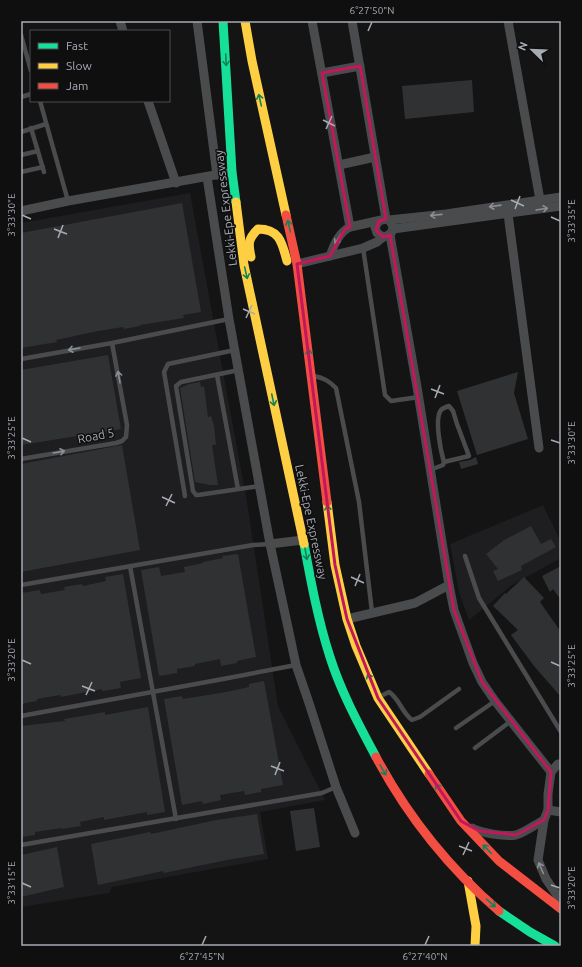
<svg xmlns="http://www.w3.org/2000/svg" width="582" height="967" font-family="Ubuntu,sans-serif">
  <style>
    .built { fill: #1e1e20 }
    .building { fill: #303132 }
    .lines { fill: none; stroke-linecap: round; stroke-linejoin: round }
    .lane { stroke: #4a4b4d; stroke-width: 4.5 }
    .street { stroke: #4a4b4d; stroke-width: 9 }
    .fast { stroke: #16e098; stroke-width: 9 }
    .slow { stroke: #ffcf43; stroke-width: 9 }
    .jam { stroke: #f24e42; stroke-width: 9 }
    .oneway { stroke: #13825b }
    .oneway2 { stroke: #8b8e94 }
    .marked { fill: none; stroke: #c2185b; stroke-width: 3; stroke-linejoin: round }
    .ticks { fill: none; stroke: #a7abb3; stroke-width: 1.5 }
    .labels { text-anchor: middle; stroke-width: 3; stroke-linejoin: round; paint-order: stroke }
    .street-label { font-size: 12px; fill: #a7abb3; stroke: #0f0f10 }
    .neatline { fill: none; stroke: #a7abb3; stroke-width: 1.5 }
    .ticks-label { font-size: 10px; text-anchor: middle; fill: #a7abb3 }
  </style>
  <rect width="100%" height="100%" fill="#141415"/>
  <g class="built">
    <polygon points="190,193 247,502 278,706 325,800 260,812 268,859 112,887 109,893 21,907 21,223"/>
    <polygon points="543,505 561,542 561,558 512,585 469,620 459,592 450,544"/>
  </g>
  <g class="building">
    <polygon points="472,80 474,112 405,119 402,86"/>
    <polygon points="182,203 201,312 183,315 184,318 140,325 140,326 124,329 123,327 98,331 56,340 57,342 21,348 21,233"/>
    <polygon points="108,355 121,429 21,445 21,370"/>
    <polygon points="518,372 514,393 528,439 477,455 457,391"/>
    <polygon points="200,382 201,387 204,386 208,417 211,416 214,426 216,445 212,445 218,485 210,485 195,482 180,388 189,384"/>
    <polygon points="122,445 140,550 21,572 21,464"/>
    <polygon points="476,457 478,464 461,469 459,462 470,460"/>
    <polygon points="531,526 541,544 551,539 556,547 521,566 522,570 498,581 493,571 498,569 486,554 504,540"/>
    <polygon points="238,554 256,657 237,661 237,663 221,666 220,659 195,664 195,666 177,669 177,673 159,676 141,570 159,567 161,576 185,572 184,567 203,563 203,562 223,558 222,556"/>
    <polygon points="561,566 561,600 553,589 550,592 542,576"/>
    <polygon points="123,574 141,678 120,682 121,688 102,691 102,689 61,697 60,695 37,699 37,701 21,704 21,593 40,590 41,594 65,590 64,587 82,584 83,586 106,581 105,577"/>
    <polygon points="524,577 544,598 540,602 561,632 561,697 534,666 511,635 518,630 493,606 505,593 506,594"/>
    <polygon points="264,681 283,785 261,789 261,792 245,795 244,791 220,795 221,800 203,804 202,801 182,805 164,699 182,696 183,699 226,692 249,687 249,684"/>
    <polygon points="148,707 165,812 147,815 147,812 104,820 104,817 80,822 81,826 62,829 62,828 35,832 35,835 21,837 21,726 65,721 64,719 105,712 105,715"/>
    <polygon points="314,808 320,847 296,851 290,811"/>
    <polygon points="257,814 264,854 227,860 164,873 163,871 98,885 91,844 150,832 151,834 216,820"/>
    <polygon points="57,847 64,887 21,897 21,855"/>
  </g>
  <g class="lines">
    <g class="lane">
      <polyline points="21,35 31,71"/>
      <polyline points="21,97 31,94"/>
      <polyline points="40,101 68,201"/>
      <polyline points="31,128 44,172"/>
      <polyline points="21,132 46,124"/>
      <polyline points="21,155 38,151"/>
      <polyline points="21,172 43,167"/>
      <polyline points="363,248 385,395 391,401 419,397"/>
      <polyline points="21,359 112,343 229,319"/>
      <polyline points="239,370 181,382 176,386 193,491 196,495 198,495 259,486"/>
      <polyline points="217,375 238,489"/>
      <path d="M314,376C324,378 329,381 336,388L359,502L372,612"/>
      <polyline points="21,459 116,443 122,441 126,437 127,425 112,343"/>
      <path d="M430,470L443,465L444,462C441,452 434,419 441,410C443,408 446,407 449,406L453,411L457,424L469,456L444,462"/>
      <polyline points="185,496 164,372 168,364 235,350"/>
      <polyline points="465,556 479,598 561,732"/>
      <polyline points="130,566 176,819"/>
      <polyline points="21,585 253,545 270,544"/>
      <path d="M381,696L389,692C399,698 402,713 412,720L420,717L459,689"/>
      <polyline points="21,716 223,679 296,665"/>
      <polyline points="456,728 495,701"/>
      <polyline points="475,748 511,721"/>
      <polyline points="21,845 322,793 336,787"/>
    </g>
    <g class="street">
      <polyline points="120,21 123,31"/>
      <polyline points="197,21 217,175"/>
      <polyline points="312,21 350,227"/>
      <polyline points="352,21 386,219"/>
      <polyline points="508,21 540,200"/>
      <polyline points="322,73 360,66"/>
      <polyline points="148,101 176,183"/>
      <polyline points="339,165 375,157"/>
      <polyline points="207,177 229,319 270,544 296,665 309,703 336,787 355,833"/>
      <polyline points="21,211 68,201 232,172"/>
      <polyline points="508,214 539,448"/>
      <polyline points="389,220 446,214 561,197"/>
      <polyline points="393,229 561,206"/>
      <path d="M330,256C334,245 339,232 350,227L386,219L389,220L393,226C393,232 390,236 383,237L377,233L375,227L379,221"/>
      <polyline points="297,264 363,248 377,242 383,237"/>
      <polyline points="270,544 303,540"/>
      <polyline points="449,585 454,610 473,663 482,682 495,701 551,772"/>
      <polyline points="347,619 415,603 449,585 417,387 390,235"/>
      <polyline points="558,764 551,772 548,794 548,810 544,820 538,860 546,879 561,901"/>
      <polyline points="548,810 561,812"/>
      <path d="M472,828C482,833 504,837 516,835C524,833 536,824 544,820"/>
    </g>
    <g class="fast">
      <polyline points="223,21 232,172 236,202"/>
      <path d="M304,544C311,582 318,620 330,657C341,692 359,725 376,757"/>
      <polyline points="499,911 530,932 555,946"/>
    </g>
    <g class="slow">
      <polyline points="245,21 252,61 286,215"/>
      <polyline points="236,202 244,265 304,544"/>
      <path d="M251,257C248,243 248,239 258,229C280,229 282,243 287,261"/>
      <polyline points="327,502 335,565 347,619 356,646 378,698 429,774"/>
      <polyline points="468,881 476,926 475,946"/>
    </g>
    <g class="jam">
      <polyline points="286,215 297,264 327,502"/>
      <path d="M376,757C407,815 449,868 499,911"/>
      <polyline points="429,774 461,821 499,861 561,909"/>
    </g>
  </g>
  <defs><path id="oneway-shaft" d="M-6 0H5M1.5-3L5.5 0L1.5 3" fill="none" stroke-width="1.6" stroke-linecap="round" stroke-linejoin="round"/></defs>
  <g class="oneway">
    <use href="#oneway-shaft" transform="translate(226 60) rotate(87)"/>
    <use href="#oneway-shaft" transform="translate(260 100) rotate(-103)"/>
    <use href="#oneway-shaft" transform="translate(289 226) rotate(-103)"/>
    <use href="#oneway-shaft" transform="translate(246 273) rotate(77)"/>
    <use href="#oneway-shaft" transform="translate(309 355) rotate(-97)"/>
    <use href="#oneway-shaft" transform="translate(273 400) rotate(78)"/>
    <use href="#oneway-shaft" transform="translate(328 511) rotate(-97)"/>
    <use href="#oneway-shaft" transform="translate(306 554) rotate(80)"/>
    <use href="#oneway-shaft" transform="translate(370 679) rotate(-113)"/>
    <use href="#oneway-shaft" transform="translate(383 770) rotate(60)"/>
    <use href="#oneway-shaft" transform="translate(439 789) rotate(-125)"/>
    <use href="#oneway-shaft" transform="translate(487 849) rotate(-134)"/>
    <use href="#oneway-shaft" transform="translate(491 903) rotate(41)"/>
  </g>
  <g class="oneway2">
    <use href="#oneway-shaft" transform="translate(495 206) rotate(172)"/>
    <use href="#oneway-shaft" transform="translate(542 209) rotate(-9)"/>
    <use href="#oneway-shaft" transform="translate(436 215) rotate(174)"/>
    <use href="#oneway-shaft" transform="translate(338 239) rotate(122)"/>
    <use href="#oneway-shaft" transform="translate(74 349) rotate(170)"/>
    <use href="#oneway-shaft" transform="translate(119 377) rotate(-100)"/>
    <use href="#oneway-shaft" transform="translate(59 452) rotate(-10)"/>
    <use href="#oneway-shaft" transform="translate(541 868) rotate(-113)"/>
  </g>
  <path class="marked" d="M360,66L386,219L379,221L376,230L383,237L390,235L454,610L482,682L551,772L548,810L544,820L516,835L479,831L461,821L378,698L347,619L335,565L297,264L330,256L345,229L350,227L322,73Z"/>
  <path class="ticks" d="M368,31L372,22M323,120L335,126M326,129L332,116M511,200L524,206M515,209L520,196M22,215L31,219M551,217L560,221M54,229L67,234M58,238L63,225M243,309L255,314M246,318L252,305M431,389L444,394M435,398L440,385M22,438L31,442M551,440L560,443M162,497L175,503M166,506L172,494M351,577L364,583M355,586L360,574M22,660L31,664M551,662L560,666M82,686L95,691M86,695L92,682M271,766L284,771M275,775L280,762M459,846L472,851M463,855L469,842M22,883L31,887M551,885L560,888M202,945L206,936M425,945L429,936"/>
  <g class="labels">
    <g class="street-label">
      <text transform="translate(226 208) rotate(-97)" y="4">Lekki-Epe Expressway</text>
      <text transform="translate(96 436) rotate(-11)" y="4">Road 5</text>
      <text transform="translate(311 522) rotate(78)" y="4">Lekki-Epe Expressway</text>
    </g>
  </g>
  <rect width="582" height="967" fill="none" stroke="#0f0f10" stroke-width="44"/>
  <rect x="30" y="30" width="140" height="72" fill="#0f0f10" stroke="#4c4d51"/>
  <rect x="38" y="43" width="20" height="6" fill="#16e098" stroke="#4c4d51"/>
  <text x="66" y="50" font-size="12" fill="#a7abb3">Fast</text>
  <rect x="38" y="63" width="20" height="6" fill="#ffcf43" stroke="#4c4d51"/>
  <text x="66" y="70" font-size="12" fill="#a7abb3">Slow</text>
  <rect x="38" y="83" width="20" height="6" fill="#f24e42" stroke="#4c4d51"/>
  <text x="66" y="90" font-size="12" fill="#a7abb3">Jam</text>
  <g transform="translate(532 50) rotate(293)" stroke="#0f0f10" stroke-width="3" paint-order="stroke">
  <path d="M0-3L7 15L0 10L-7 15Z" fill="#a7abb3"/>
  <text y="-6" font-size="11" font-weight="bold" text-anchor="middle" fill="#a7abb3">N</text>
  </g>
  <rect x="22" y="22" width="538" height="923" class="neatline"/>
  <g class="ticks-label">
    <text x="372" y="14">6°27'50"N</text>
    <text transform="translate(11 215) rotate(-90)" y="4">3°33'30"E</text>
    <text transform="translate(571 221) rotate(-90)" y="4">3°33'35"E</text>
    <text transform="translate(11 438) rotate(-90)" y="4">3°33'25"E</text>
    <text transform="translate(571 443) rotate(-90)" y="4">3°33'30"E</text>
    <text transform="translate(11 660) rotate(-90)" y="4">3°33'20"E</text>
    <text transform="translate(571 666) rotate(-90)" y="4">3°33'25"E</text>
    <text transform="translate(11 883) rotate(-90)" y="4">3°33'15"E</text>
    <text transform="translate(571 888) rotate(-90)" y="4">3°33'20"E</text>
    <text x="202" y="960">6°27'45"N</text>
    <text x="425" y="960">6°27'40"N</text>
  </g>
</svg>
